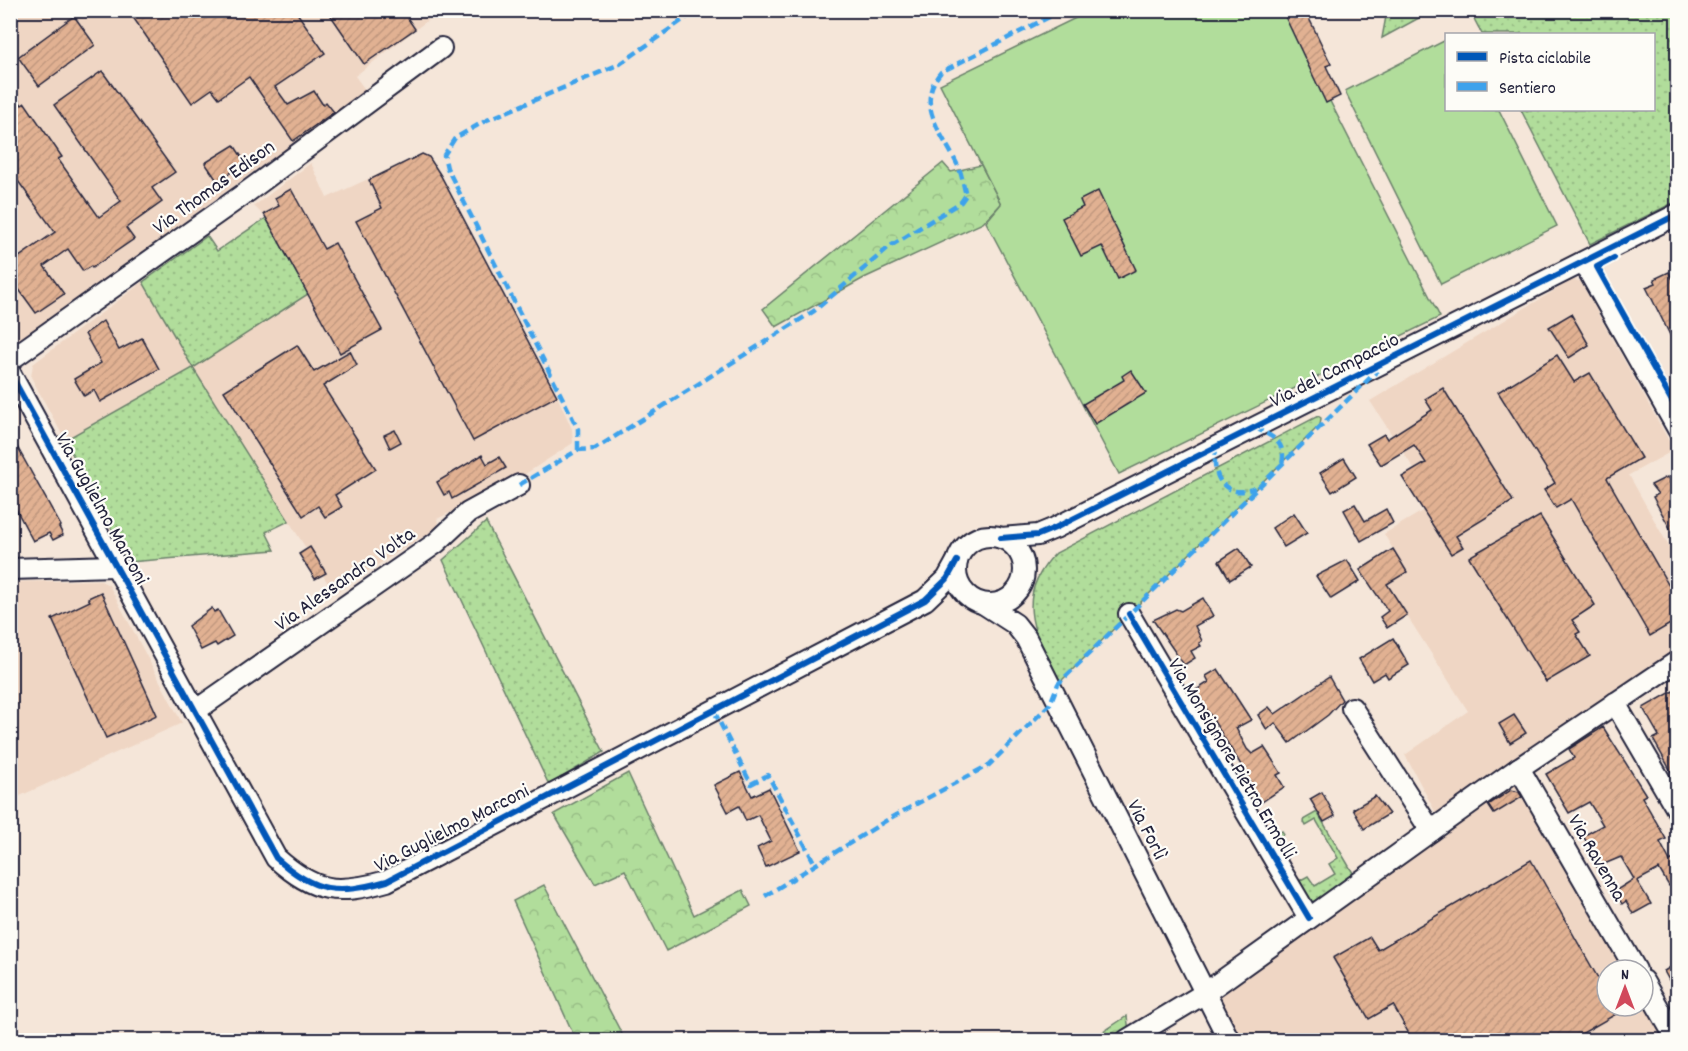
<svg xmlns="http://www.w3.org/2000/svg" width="1688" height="1051" font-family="Dekko,sans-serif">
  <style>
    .built { fill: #efd6c4 }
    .grass { fill: url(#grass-dots); stroke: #6a806b; stroke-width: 1.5 }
    .forest { fill: url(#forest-crowns); stroke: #6a806b; stroke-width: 1.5 }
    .pitch { fill: #b1dd9b; stroke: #6a806b; stroke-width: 1.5 }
    .building { fill: url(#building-hatch); stroke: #22223b; stroke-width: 1.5 }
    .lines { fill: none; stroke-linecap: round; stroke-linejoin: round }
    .minor-casing { stroke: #22223b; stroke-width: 24 }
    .minor { stroke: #fdfcf7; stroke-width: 20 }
    .quiet { stroke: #3ea2ec; stroke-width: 4.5; stroke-dasharray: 9 4.5; stroke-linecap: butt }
    .cycleway-casing { stroke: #fdfcf7; stroke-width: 10 }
    .cycleway { stroke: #0057b8; stroke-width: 6 }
    .labels { text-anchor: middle; stroke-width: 4.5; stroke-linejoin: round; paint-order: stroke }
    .street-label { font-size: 21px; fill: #22223b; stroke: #fdfcf7 }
  </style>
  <defs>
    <pattern id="grass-dots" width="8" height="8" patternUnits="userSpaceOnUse" patternTransform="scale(1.5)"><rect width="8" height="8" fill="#b1dd9b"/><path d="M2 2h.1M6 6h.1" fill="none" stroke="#98bd86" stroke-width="1.8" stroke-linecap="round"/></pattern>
    <pattern id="forest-crowns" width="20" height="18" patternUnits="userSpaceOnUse" patternTransform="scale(1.5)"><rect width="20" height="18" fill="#b1dd9b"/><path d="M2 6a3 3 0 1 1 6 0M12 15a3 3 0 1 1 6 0" fill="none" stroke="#98bd86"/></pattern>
    <pattern id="building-hatch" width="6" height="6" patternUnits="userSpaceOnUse" patternTransform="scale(1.5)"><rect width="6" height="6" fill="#e1b192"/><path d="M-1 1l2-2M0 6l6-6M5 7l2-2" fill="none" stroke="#c1987f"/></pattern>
  </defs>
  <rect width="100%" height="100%" fill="#f5e6d9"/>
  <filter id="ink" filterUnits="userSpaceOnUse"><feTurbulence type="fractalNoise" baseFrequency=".0167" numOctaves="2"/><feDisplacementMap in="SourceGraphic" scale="12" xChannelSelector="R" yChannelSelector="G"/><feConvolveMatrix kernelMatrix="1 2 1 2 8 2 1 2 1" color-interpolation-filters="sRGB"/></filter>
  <g filter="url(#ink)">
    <g class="built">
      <polygon points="11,11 422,11 428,20 355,76 366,91 20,340 11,339"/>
      <polygon points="422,154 429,157 441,176 557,396 572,429 573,443 516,480 437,519 440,531 418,539 334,593 193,368 65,440 31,377 33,364 143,282 193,368 307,294 266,218 254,206 311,163 327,198"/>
      <polygon points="1572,280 1580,281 1674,450 1629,475 1677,561 1677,649 1437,815 1405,755 1468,711 1386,583 1406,571 1384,534 1436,503 1370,401"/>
      <polygon points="99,580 109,585 182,723 11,800 10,582"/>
      <polygon points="1519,776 1633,970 1607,970 1607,1006 1643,1006 1643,987 1662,1019 1677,1010 1677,1040 1224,1040 1203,999"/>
    </g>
    <g class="grass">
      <polygon points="1387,11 1387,10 1432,11 1382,38"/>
      <polygon points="1470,11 1677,11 1677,201 1590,244 1521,110 1654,110 1654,34 1482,34"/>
      <polygon points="266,218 308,294 193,368 289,521 266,532 275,550 129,562 65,440 193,368 143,282 207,236 217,251"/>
      <path d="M1318,416L1321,418L1320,425L1058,684C1035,635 1012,597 1056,553Z"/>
      <polygon points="486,522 604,752 549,785 443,560"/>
      <polygon points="1317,812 1356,878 1313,902 1306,900 1270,838 1282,831 1284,834 1274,839 1299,881 1308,876 1315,886 1335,874 1329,864 1338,858 1316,820 1306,826 1303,820"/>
    </g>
    <g class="forest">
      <polygon points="943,163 951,172 981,165 1001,204 983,223 864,278 776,327 763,309"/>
      <polygon points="628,773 694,915 743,890 751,906 666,951 625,870 595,884 554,814"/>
      <polygon points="544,885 625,1040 576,1040 513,901"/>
      <polygon points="1127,1016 1130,1040 1091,1040"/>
    </g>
    <g class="pitch">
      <polygon points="1090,11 1284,11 1440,317 1119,474 986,222 1001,204 940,84"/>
      <polygon points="1446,40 1446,110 1499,110 1557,226 1441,284 1345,91"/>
    </g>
    <g class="building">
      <polygon points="128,10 295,10 325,53 275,87 288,105 314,91 323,105 326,102 334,112 293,141 249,77 219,98 212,89 192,103"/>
      <polygon points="327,10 402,10 415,29 364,64"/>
      <polygon points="1282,10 1305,10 1331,64 1326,66 1340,96 1326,103"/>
      <polygon points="74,16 95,45 39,86 18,57"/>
      <polygon points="102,71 175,172 152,188 162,202 126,228 134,239 92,268 91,266 83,271 68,249 44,266 64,294 36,313 10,277 18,270 12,262 55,232 10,170 10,89 22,105 25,103 62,157 58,159 99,217 121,201 54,105"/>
      <polygon points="234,145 245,162 218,182 205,163"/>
      <polygon points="422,154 429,157 441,176 557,396 473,441 356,221 382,208 369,180"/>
      <polygon points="291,189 324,249 335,243 382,330 340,353 264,214 279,206 275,198"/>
      <polygon points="1098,191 1136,270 1118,279 1102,246 1081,256 1062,218 1083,207 1080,200"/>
      <polygon points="1669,272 1677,288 1677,349 1646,287 1656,283 1654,279"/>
      <polygon points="1571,314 1589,345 1569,358 1549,327"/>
      <polygon points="103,321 119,350 142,338 159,369 100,402 94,390 84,396 74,379 101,363 85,334"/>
      <polygon points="297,345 314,372 350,351 357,365 323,386 376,469 335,495 342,507 325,517 318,506 303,516 224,391"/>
      <polygon points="1557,355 1574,382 1590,373 1641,458 1607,478 1677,600 1677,620 1650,636 1571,499 1556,508 1544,490 1555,483 1498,392"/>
      <polygon points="1131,370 1146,393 1095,424 1083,404 1124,380 1122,376"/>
      <polygon points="1443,388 1513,501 1456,536 1463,547 1451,554 1402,477 1426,463 1414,445 1381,465 1367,444 1384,434 1387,439 1432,410 1425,399"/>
      <polygon points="395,430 401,442 390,448 384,435"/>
      <polygon points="10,434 61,526 59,527 63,535 53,540 49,533 33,541 10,498"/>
      <polygon points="482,455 487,464 499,457 506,468 452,499 449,492 444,495 437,482"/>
      <polygon points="1344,458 1356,477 1332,492 1320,473"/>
      <polygon points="1667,477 1672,486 1677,483 1677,541 1653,497 1658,494 1651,485"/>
      <polygon points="1355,504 1365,521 1386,509 1393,523 1361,541 1344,510"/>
      <polygon points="1294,513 1307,533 1284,547 1272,528"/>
      <polygon points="1540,516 1595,605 1572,620 1580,632 1576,634 1590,656 1546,682 1469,557"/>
      <polygon points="310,547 326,573 315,579 299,554"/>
      <polygon points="1239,548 1251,567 1230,580 1219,561"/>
      <polygon points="1393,549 1407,572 1387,584 1407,615 1387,628 1380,617 1388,611 1360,570"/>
      <polygon points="1347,560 1360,581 1331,599 1316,576"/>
      <polygon points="101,592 157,715 106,738 52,619 90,601 88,598"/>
      <polygon points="1203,598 1213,616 1195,626 1202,641 1199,643 1201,646 1191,651 1195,658 1184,665 1153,620 1176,609 1181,611"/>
      <polygon points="212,608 214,612 218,610 233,636 217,646 215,643 201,650 188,626"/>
      <polygon points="1393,638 1409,665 1388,678 1385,673 1372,681 1359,659"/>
      <polygon points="1218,669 1251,720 1236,728 1247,749 1252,754 1264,747 1281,773 1277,775 1284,787 1259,804 1249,786 1251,785 1246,773 1197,694 1196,690 1209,682 1206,676"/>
      <polygon points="1329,677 1342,700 1328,715 1290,743 1275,723 1267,730 1258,715 1269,707 1275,714"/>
      <polygon points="1673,691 1677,699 1677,782 1653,739 1659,736 1643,708"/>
      <polygon points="1514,715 1526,733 1510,743 1499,724"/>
      <polygon points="1603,727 1646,795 1642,797 1666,839 1660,842 1670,861 1677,857 1677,881 1669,886 1659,869 1637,881 1651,904 1633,914 1626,901 1622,904 1615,891 1634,879 1621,857 1597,867 1591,856 1594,854 1583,836 1603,825 1589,802 1569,813 1546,774 1574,758 1569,749"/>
      <polygon points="740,772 752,796 769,788 800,851 766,867 757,848 771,841 758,815 746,821 739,806 728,812 714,785"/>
      <polygon points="1511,790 1519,792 1522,797 1494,814 1488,805"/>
      <polygon points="1322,792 1335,816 1324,822 1310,799"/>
      <polygon points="1375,796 1389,814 1364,829 1353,809"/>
      <polygon points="1531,860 1607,994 1607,1006 1630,1006 1569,1041 1413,1041 1393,1005 1369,1019 1333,958 1370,937 1378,950"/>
      <polygon points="1677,963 1677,995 1664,971"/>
    </g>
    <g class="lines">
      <defs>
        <g id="minor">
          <polyline points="1584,263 1678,429"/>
          <polyline points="10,360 247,192 441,48"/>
          <path d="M10,373L276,858C315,893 337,895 387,881L925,600L947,579L957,561"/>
          <circle cx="990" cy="570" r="34"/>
          <polyline points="1001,538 1038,535 1055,528 1678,214"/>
          <polyline points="10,569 115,566"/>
          <polyline points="984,604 1015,624 1026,638 1229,1040"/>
          <polyline points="1129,614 1309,918"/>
          <polyline points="1615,703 1678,811"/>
          <polyline points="1352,708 1431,831"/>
          <polyline points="195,711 436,543 468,513 519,485"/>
          <polyline points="1519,768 1636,970"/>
          <polyline points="1643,981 1677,1040"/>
          <polyline points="1127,1040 1205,993 1519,768 1678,661"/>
        </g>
      </defs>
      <use href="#minor" class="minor-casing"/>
      <use href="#minor" class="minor"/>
      <g class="quiet">
        <path d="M1254,428C1272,435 1287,443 1282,464"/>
        <path d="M1217,446C1209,474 1224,501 1255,488"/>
        <polyline points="578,450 578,429 447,168 444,155 455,138 487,120 620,64 697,10"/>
        <path d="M519,485L578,450L595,449L814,311L889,247L961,202L966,195C963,185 962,173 957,164C942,133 914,104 941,72L1063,10"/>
        <polyline points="714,711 751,784 768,775 815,864"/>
        <polyline points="765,896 892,817 989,765 1050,704 1058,684 1377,371"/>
      </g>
      <defs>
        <g id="cycleway">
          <polyline points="1614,258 1597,267 1678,412"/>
          <path d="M10,373L276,858C315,893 337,895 387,881L925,600L947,579L957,561"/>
          <polyline points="1001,538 1038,535 1055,528 1678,214"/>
          <polyline points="1129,614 1309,918"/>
        </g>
      </defs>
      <use href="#cycleway" class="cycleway-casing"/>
      <use href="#cycleway" class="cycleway"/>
    </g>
  </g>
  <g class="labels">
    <g class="street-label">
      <text transform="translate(213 186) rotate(-36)" y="7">Via Thomas Edison</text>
      <text transform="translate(1334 369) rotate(-27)" y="7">Via del Campaccio</text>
      <text transform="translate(103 508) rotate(61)" y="7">Via Guglielmo Marconi</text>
      <text transform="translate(344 578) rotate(-35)" y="7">Via Alessandro Volta</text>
      <text transform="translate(1233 758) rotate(59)" y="7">Via Monsignore Pietro Ermolli</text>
      <text transform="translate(451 827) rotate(-27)" y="7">Via Guglielmo Marconi</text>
      <text transform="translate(1148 829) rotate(63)" y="7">Via Forlì</text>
      <text transform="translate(1598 857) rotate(60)" y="7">Via Ravenna</text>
    </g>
  </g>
  <rect width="1688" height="1051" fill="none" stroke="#fdfcf7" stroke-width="36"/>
  <rect x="18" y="18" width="1652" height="1015" fill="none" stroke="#22223b" stroke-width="2" filter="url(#ink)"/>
  <rect x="1445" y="33" width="210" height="78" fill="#fdfcf7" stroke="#a5a5ac" stroke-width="1.5"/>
  <rect x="1457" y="52" width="30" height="9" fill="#0057b8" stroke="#a5a5ac" stroke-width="1.5"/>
  <text x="1499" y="63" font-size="18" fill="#22223b">Pista ciclabile</text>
  <rect x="1457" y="82" width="30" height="9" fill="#3ea2ec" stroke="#a5a5ac" stroke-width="1.5"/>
  <text x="1499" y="93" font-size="18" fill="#22223b">Sentiero</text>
  <g transform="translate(1625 988)"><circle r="28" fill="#fdfcf7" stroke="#a5a5ac" stroke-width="1.5"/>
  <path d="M0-4.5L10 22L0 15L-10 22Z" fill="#d1495b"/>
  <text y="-9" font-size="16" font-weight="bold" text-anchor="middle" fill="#22223b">N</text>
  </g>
</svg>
